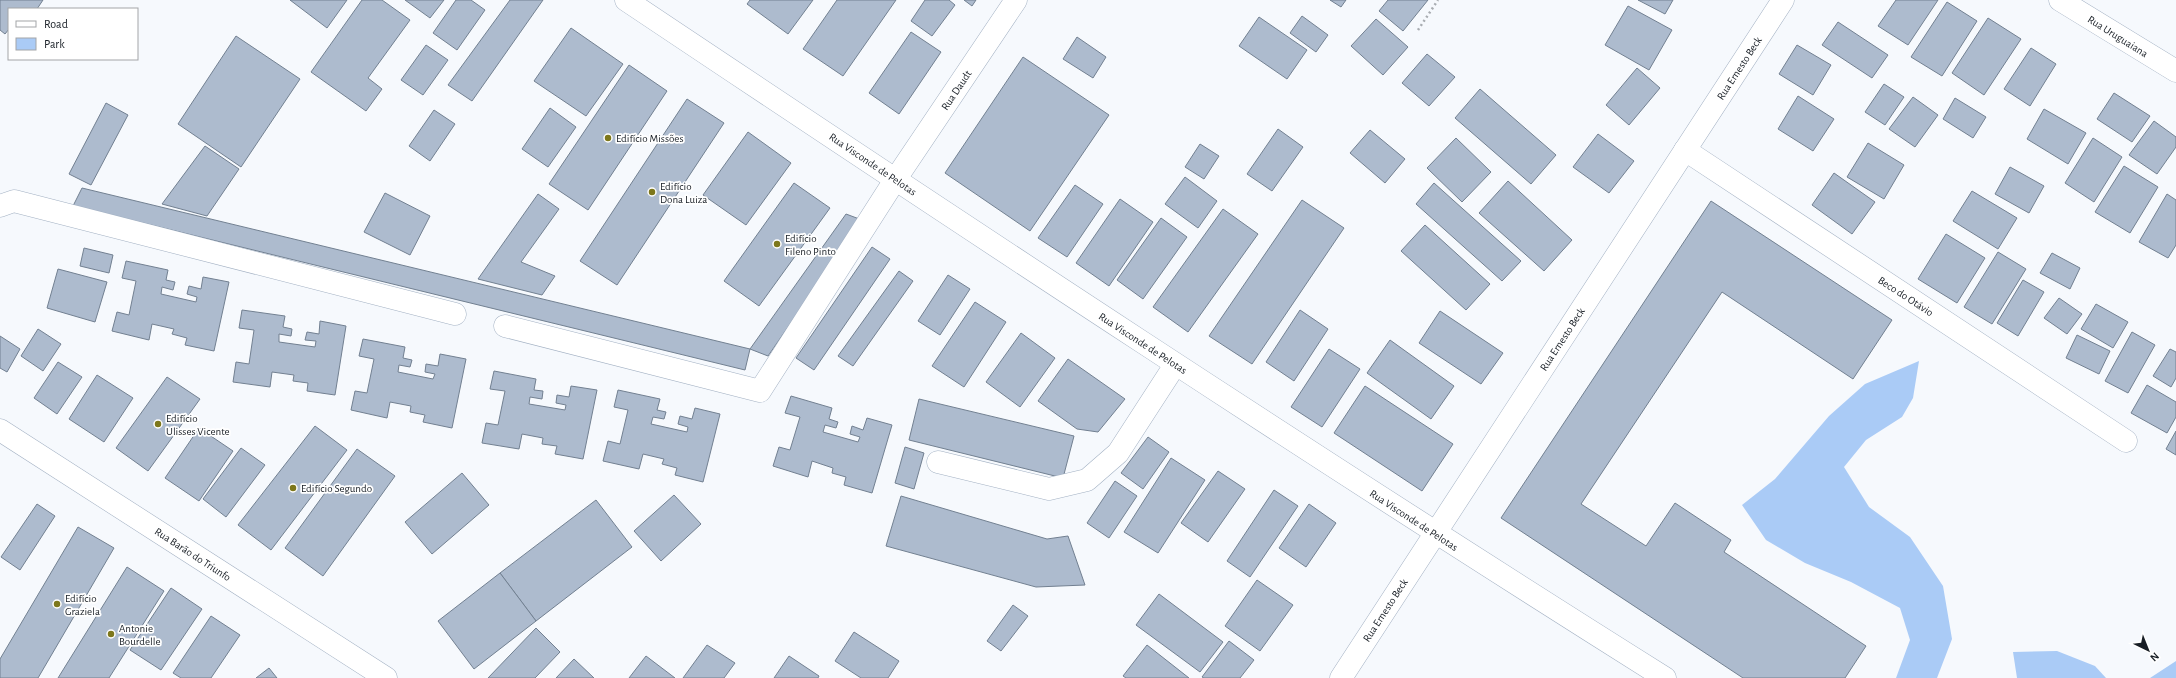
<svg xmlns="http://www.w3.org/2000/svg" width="2176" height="678" font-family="'Alegreya Sans',sans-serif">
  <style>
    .green { fill: #aacbf6 }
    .building { fill: #adbbce; stroke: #728091 }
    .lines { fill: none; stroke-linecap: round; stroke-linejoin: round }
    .minor-casing { stroke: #a3b1c3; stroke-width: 23 }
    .path { stroke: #a8acb1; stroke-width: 2.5; stroke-dasharray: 2 3; stroke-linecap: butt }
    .minor { stroke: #fff; stroke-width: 22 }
    .poi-dot { fill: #7d771b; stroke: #fff; stroke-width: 1.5 }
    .labels { text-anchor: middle; stroke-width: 3.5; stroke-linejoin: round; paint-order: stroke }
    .street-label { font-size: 11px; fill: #181e25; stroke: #fff }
    .poi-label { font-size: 11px; fill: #181e25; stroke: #fff; text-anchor: start }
  </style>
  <rect width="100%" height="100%" fill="#f6f9fd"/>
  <g class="green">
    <polygon points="1919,361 1913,398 1902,417 1866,440 1844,467 1869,507 1910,537 1943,586 1952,639 1937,678 1896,678 1910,640 1900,608 1851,582 1805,563 1766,540 1742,505 1775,479 1829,416 1865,384"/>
    <polygon points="2057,651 2095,666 2106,678 2017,678 2013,652"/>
    <polygon points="2176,661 2176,678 2150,678"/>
  </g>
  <g class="building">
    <polygon points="0,0 43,0 37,9 9,9 9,29 5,34 0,30"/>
    <polygon points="290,0 347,0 327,28"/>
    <polygon points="362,0 382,0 410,20 368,78 382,89 366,111 311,72"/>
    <polygon points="405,0 444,0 430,18"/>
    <polygon points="456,0 471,0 485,10 457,50 433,33"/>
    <polygon points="510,0 543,0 472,101 448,85"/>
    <polygon points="750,0 813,0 788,34 747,4"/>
    <polygon points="837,0 896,0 843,76 803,49"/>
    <polygon points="925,0 949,0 955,5 932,36 911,21"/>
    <polygon points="964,0 976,0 972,6"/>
    <polygon points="1330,0 1346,0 1341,7"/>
    <polygon points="1388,0 1428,0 1403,31 1379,11"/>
    <polygon points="1638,0 1673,0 1665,14"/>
    <polygon points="1896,0 1938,0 1908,45 1878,26"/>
    <polygon points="1947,2 1977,21 1942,76 1911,57"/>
    <polygon points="1628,6 1672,30 1649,70 1605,45"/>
    <polygon points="1302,16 1328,35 1316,52 1290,33"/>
    <polygon points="1259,17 1307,50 1287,79 1239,46"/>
    <polygon points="1988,18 2021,39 1984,95 1952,73"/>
    <polygon points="1376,19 1408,47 1383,75 1351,46"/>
    <polygon points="1838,22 1888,55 1872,78 1822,45"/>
    <polygon points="571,28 623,64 586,116 534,81"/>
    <polygon points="911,32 941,52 899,114 869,93"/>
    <polygon points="236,36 300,79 241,167 178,124"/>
    <polygon points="1077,37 1106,57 1093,78 1063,59"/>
    <polygon points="426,45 448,60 423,95 401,80"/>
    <polygon points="1797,45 1831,65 1813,95 1779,74"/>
    <polygon points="2031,48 2056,64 2030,106 2004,89"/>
    <polygon points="1427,54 1455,77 1429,106 1402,83"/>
    <polygon points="1023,57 1109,115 1030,231 945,173"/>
    <polygon points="629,65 667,91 588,210 549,184"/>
    <polygon points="1637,68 1660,88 1629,125 1606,105"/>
    <polygon points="1884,84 1904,97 1885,125 1865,112"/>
    <polygon points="1480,89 1556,155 1531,184 1455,118"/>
    <polygon points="2114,93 2150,116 2132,142 2097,119"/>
    <polygon points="1798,96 1834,119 1813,151 1778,129"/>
    <polygon points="1913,97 1938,115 1915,147 1889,129"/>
    <polygon points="1955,98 1986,117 1973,138 1943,119"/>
    <polygon points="687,99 724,123 617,285 580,261"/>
    <polygon points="106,103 128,115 91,185 69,174"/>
    <polygon points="550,108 576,127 548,167 522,149"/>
    <polygon points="2044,109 2086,133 2068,164 2027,139"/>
    <polygon points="434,110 455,124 430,161 409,146"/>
    <polygon points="2154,121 2176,137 2176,147 2157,174 2129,155"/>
    <polygon points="1278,129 1303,147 1272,191 1247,174"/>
    <polygon points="1370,130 1405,159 1385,183 1350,153"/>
    <polygon points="748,132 791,163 746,225 703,195"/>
    <polygon points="1598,134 1634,161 1609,193 1573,167"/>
    <polygon points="1456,138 1491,172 1462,202 1427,168"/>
    <polygon points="2093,138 2122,157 2094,202 2065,183"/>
    <polygon points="1868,143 1904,165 1884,199 1847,177"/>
    <polygon points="1200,144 1219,156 1204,179 1185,167"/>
    <polygon points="205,146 239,169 207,216 162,204"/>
    <polygon points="2124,166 2158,187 2130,233 2095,212"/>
    <polygon points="2010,167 2044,186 2029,213 1995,194"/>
    <polygon points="1834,173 1875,202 1852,234 1812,205"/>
    <polygon points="1185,177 1217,201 1198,228 1165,204"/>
    <polygon points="1508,181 1572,240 1544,271 1479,213"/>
    <polygon points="794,183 830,208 759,306 724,281"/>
    <polygon points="1434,183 1521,261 1502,281 1416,204"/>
    <polygon points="1075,185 1103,204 1067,257 1038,238"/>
    <polygon points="82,188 750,349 745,370 73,206"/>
    <polygon points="1972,191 2017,218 1998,249 1953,221"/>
    <polygon points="385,193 430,216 410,255 364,232"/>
    <polygon points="538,194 559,209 521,262 555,276 542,295 478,279"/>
    <polygon points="2167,194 2176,200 2176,245 2168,258 2139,242"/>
    <polygon points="1120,199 1153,222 1109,286 1076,263"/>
    <polygon points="1302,200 1344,228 1252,364 1209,336"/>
    <polygon points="1711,201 1892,320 1853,379 1722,292 1581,504 1646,546 1675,503 1731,540 1724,552 1866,646 1845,678 1743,678 1501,518"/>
    <polygon points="1223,209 1258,234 1188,332 1153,307"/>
    <polygon points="846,214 862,220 768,356 750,349"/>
    <polygon points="1161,218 1187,237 1143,299 1117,280"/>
    <polygon points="1425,225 1490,284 1466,310 1401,251"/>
    <polygon points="1946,234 1985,258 1957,303 1918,279"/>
    <polygon points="872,247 890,259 814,370 796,358"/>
    <polygon points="84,248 113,255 109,273 80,266"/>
    <polygon points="1998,252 2026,269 1992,324 1964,307"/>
    <polygon points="2052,253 2080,268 2070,289 2040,273"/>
    <polygon points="126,261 168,270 166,280 175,282 173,290 162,287 161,294 196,302 197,297 187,294 189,286 201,289 203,277 229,282 214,351 185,345 187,338 172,334 174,329 152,324 149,340 112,331 117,312 129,315 136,281 122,278"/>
    <polygon points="58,269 107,282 95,322 47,308"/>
    <polygon points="899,271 913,281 853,366 838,356"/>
    <polygon points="948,275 970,289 940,335 918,321"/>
    <polygon points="2023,280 2044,292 2018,336 1997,323"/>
    <polygon points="2059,298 2082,314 2067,334 2044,318"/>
    <polygon points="975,302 1006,322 964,387 932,366"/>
    <polygon points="2096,304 2128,322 2113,348 2081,329"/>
    <polygon points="242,310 285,316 283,327 292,329 291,336 279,334 279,342 315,347 316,341 305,340 307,332 319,334 320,321 346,326 335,395 307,391 308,383 293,381 294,375 272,372 270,387 233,382 236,362 249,364 254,330 239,328"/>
    <polygon points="1300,310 1328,329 1294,381 1266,362"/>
    <polygon points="1440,311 1503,353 1481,384 1419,343"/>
    <polygon points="38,329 61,344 43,371 21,356"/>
    <polygon points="2132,332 2155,345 2128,393 2105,381"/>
    <polygon points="1021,333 1055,358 1020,407 986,382"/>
    <polygon points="2077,335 2110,351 2099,374 2066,358"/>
    <polygon points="0,336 20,349 7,372 0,368"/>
    <polygon points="363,339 405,347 403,358 412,360 410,367 399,365 398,372 433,379 435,374 425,372 426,364 438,366 440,354 466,359 452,428 423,422 425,415 410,412 411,406 390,402 387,418 351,410 355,391 367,393 374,359 359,356"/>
    <polygon points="1390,340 1454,386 1431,419 1367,373"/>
    <polygon points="1329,349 1360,369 1322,427 1291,407"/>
    <polygon points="2170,349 2176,352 2176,378 2171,387 2153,376"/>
    <polygon points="1068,359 1125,399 1098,432 1077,429 1038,401"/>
    <polygon points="58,362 82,377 57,414 34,398"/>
    <polygon points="494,371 536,379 534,390 543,391 542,399 530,397 529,404 565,410 566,405 556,403 557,395 569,397 571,386 597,390 583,459 555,454 557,446 542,444 543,438 522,434 519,449 482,443 486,423 498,425 505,391 490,389"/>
    <polygon points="97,375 133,398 104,442 69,419"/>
    <polygon points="167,377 200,399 148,471 116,448"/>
    <polygon points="2147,385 2176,402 2176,417 2167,433 2131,413"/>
    <polygon points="1365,386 1453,444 1422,491 1334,433"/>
    <polygon points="618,390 660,399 657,410 666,412 664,419 653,417 651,424 687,432 688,427 678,424 680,416 692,419 695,408 720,414 703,482 675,475 677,468 662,464 664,459 643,454 639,469 603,461 608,441 620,444 628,410 614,407"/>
    <polygon points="791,396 832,408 829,419 838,422 836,428 825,425 823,432 858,442 860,437 850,434 852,426 863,430 867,418 892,425 872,493 844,485 846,477 832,473 833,468 812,461 808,477 773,466 779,447 790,450 800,417 785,413"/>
    <polygon points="919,399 1074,436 1063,478 909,440"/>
    <polygon points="315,426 347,450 271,550 238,525"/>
    <polygon points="199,428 233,451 199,501 165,478"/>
    <polygon points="2176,431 2176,455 2166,449"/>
    <polygon points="1148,437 1169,452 1143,489 1121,473"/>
    <polygon points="905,447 924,453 914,489 895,483"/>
    <polygon points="241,448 265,465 226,517 203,499"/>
    <polygon points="357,449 395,476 323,576 285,548"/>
    <polygon points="1171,458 1205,480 1158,553 1124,532"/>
    <polygon points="1218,471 1245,489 1208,542 1181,523"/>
    <polygon points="462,473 489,505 432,554 405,522"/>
    <polygon points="1115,481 1137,496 1109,538 1087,523"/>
    <polygon points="1274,490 1298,506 1250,577 1227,561"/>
    <polygon points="674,495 701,524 661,561 634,531"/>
    <polygon points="901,496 1047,539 1068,536 1085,585 1036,587 886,546"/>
    <polygon points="596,500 632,547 536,621 500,573"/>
    <polygon points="37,504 55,516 20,570 1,557"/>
    <polygon points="1309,504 1336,523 1306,567 1279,548"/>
    <polygon points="78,527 114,548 38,678 0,678 0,659"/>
    <polygon points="127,567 164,591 109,678 58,678"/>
    <polygon points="500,573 536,621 474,669 438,621"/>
    <polygon points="1257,580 1293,605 1260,651 1225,626"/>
    <polygon points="171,588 202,609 161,670 130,650"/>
    <polygon points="1159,594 1223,642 1200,672 1136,625"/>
    <polygon points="1013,605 1028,616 1001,651 987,641"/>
    <polygon points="211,616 240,635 211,678 181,678 173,673"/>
    <polygon points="536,628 560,652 535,678 488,678"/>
    <polygon points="854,632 899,661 888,678 861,678 835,661"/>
    <polygon points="1229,641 1254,660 1240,678 1204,678 1202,677"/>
    <polygon points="707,645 735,663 724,678 683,678"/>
    <polygon points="1147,645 1189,678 1126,678 1123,676"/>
    <polygon points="646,656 675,678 629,678"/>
    <polygon points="789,656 819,676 818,678 774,678"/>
    <polygon points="574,659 594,678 556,678"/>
    <polygon points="269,668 277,678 256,678"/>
  </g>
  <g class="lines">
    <defs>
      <g id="minor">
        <path d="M626,0C970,230 1315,458 1665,678"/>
        <polyline points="2060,0 2176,71"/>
        <polyline points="1685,150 2126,441"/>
        <polyline points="0,206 14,201 455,314"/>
        <polyline points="505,326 760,391 895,180 1016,0"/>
        <polyline points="0,430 386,678"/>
        <polyline points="938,462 1049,489 1087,480 1118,453 1175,365"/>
        <polyline points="1341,678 1783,0"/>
      </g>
    </defs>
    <use href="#minor" class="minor-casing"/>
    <polyline class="path" points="1418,30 1438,0"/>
    <use href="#minor" class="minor"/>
  </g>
  <g class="poi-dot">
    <circle cx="608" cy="138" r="4"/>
    <circle cx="652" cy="192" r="4"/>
    <circle cx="777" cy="244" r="4"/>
    <circle cx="158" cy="424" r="4"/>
    <circle cx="293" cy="488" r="4"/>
    <circle cx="57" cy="604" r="4"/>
    <circle cx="111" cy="634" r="4"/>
  </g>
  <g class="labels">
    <g class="street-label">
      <text transform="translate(2118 36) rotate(32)" y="4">Rua Uruguaiana</text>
      <text transform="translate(1739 68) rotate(-57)" y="4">Rua Ernesto Beck</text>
      <text transform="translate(956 90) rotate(-56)" y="4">Rua Daudt</text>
      <text transform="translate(873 164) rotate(34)" y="4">Rua Visconde de Pelotas</text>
      <text transform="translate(1906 296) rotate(33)" y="4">Beco do Otávio</text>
      <text transform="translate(1562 339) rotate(-57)" y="4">Rua Ernesto Beck</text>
      <text transform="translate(1143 343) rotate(33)" y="4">Rua Visconde de Pelotas</text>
      <text transform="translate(1414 520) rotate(33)" y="4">Rua Visconde de Pelotas</text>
      <text transform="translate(193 554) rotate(33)" y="4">Rua Barão do Triunfo</text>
      <text transform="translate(1385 610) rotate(-57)" y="4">Rua Ernesto Beck</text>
    </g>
    <g class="poi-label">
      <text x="616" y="142">Edifício Missões</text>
      <text x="660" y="190">Edifício<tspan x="660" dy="13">Dona Luiza</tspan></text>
      <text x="785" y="242">Edifício<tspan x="785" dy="13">Fileno Pinto</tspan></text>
      <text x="166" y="422">Edifício<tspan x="166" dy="13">Ulisses Vicente</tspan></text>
      <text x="301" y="492">Edifício Segundo</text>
      <text x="65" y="602">Edifício<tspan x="65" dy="13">Graziela</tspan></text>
      <text x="119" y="632">Antonie<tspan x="119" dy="13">Bourdelle</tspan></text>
    </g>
  </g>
  <rect x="8" y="8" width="130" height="52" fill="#ffffff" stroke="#a3a5a8"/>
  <rect x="16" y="21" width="20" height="6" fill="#ffffff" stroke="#a3a5a8"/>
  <text x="44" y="28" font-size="12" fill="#181e25">Road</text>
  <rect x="16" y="38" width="20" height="12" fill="#aacbf6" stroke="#a3a5a8"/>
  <text x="44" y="48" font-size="12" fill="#181e25">Park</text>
  <g transform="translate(2148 650) rotate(137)" stroke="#ffffff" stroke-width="3" paint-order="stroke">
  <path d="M0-3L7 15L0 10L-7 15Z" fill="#181e25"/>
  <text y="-6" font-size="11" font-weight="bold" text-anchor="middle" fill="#181e25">N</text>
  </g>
</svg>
